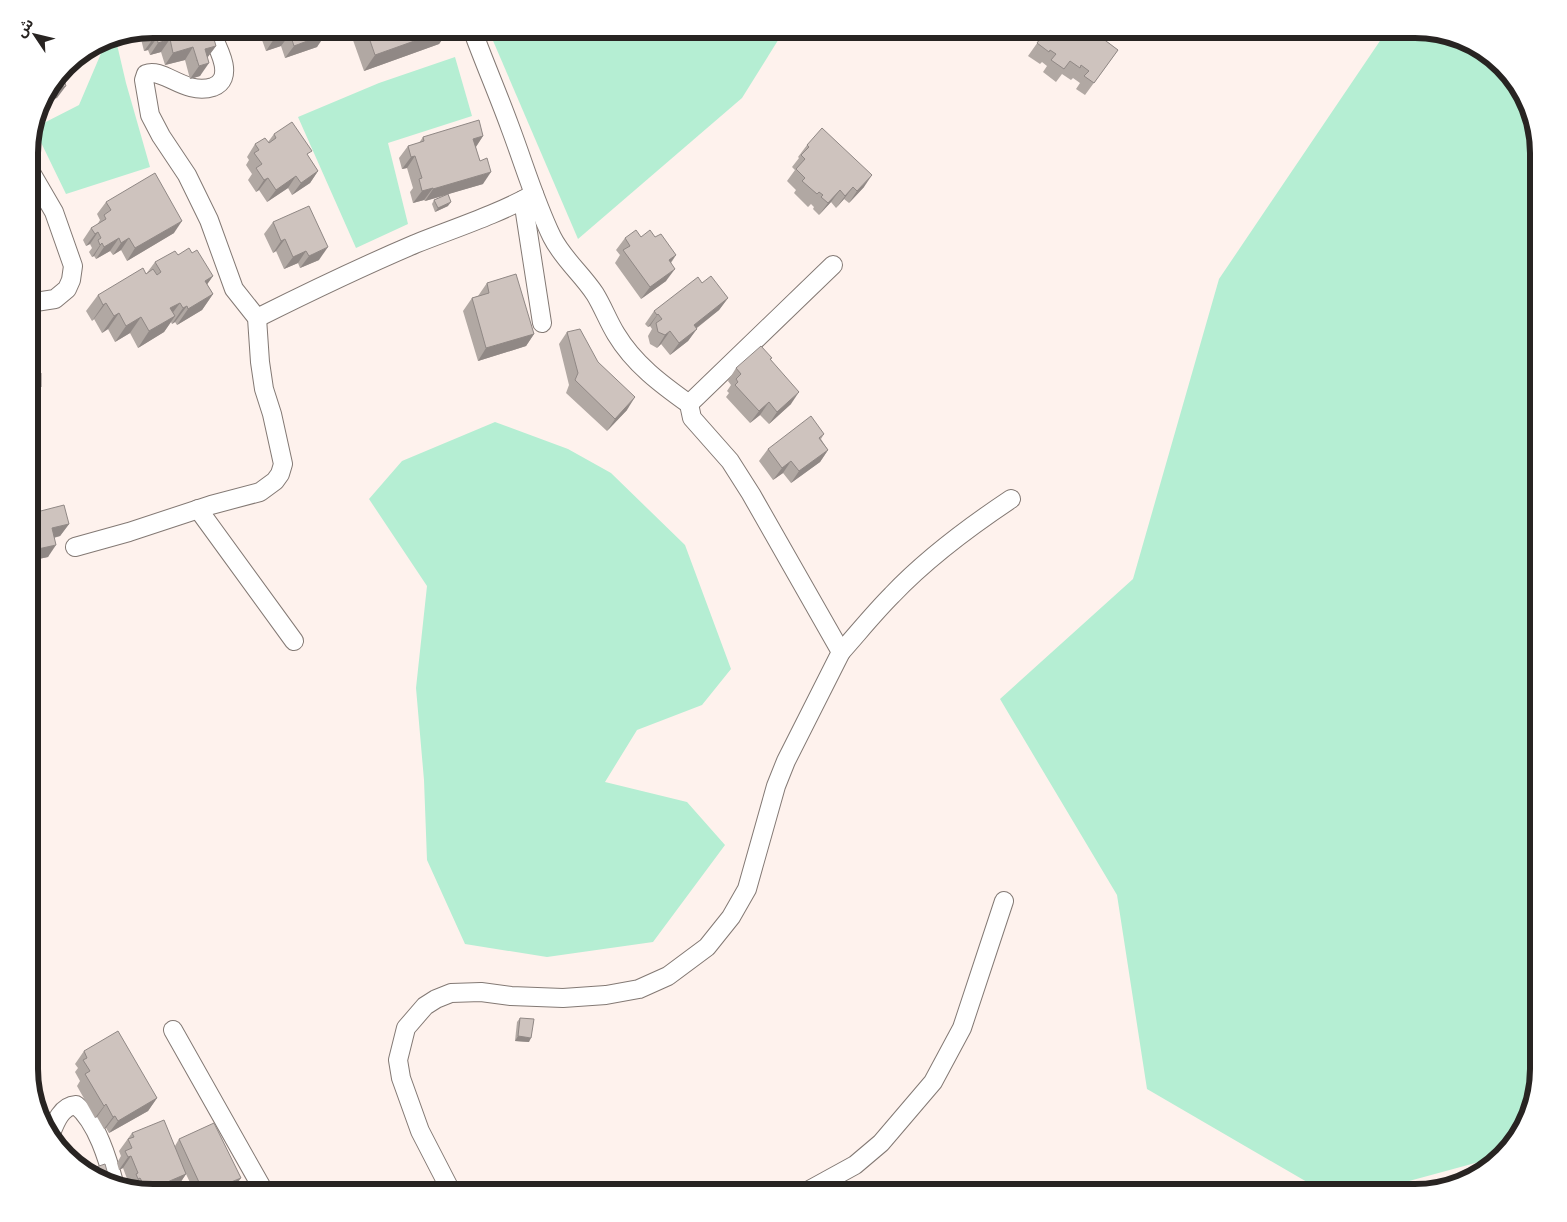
<svg xmlns="http://www.w3.org/2000/svg" width="1567" height="1222" font-family="Poppins,'Noto Sans Arabic',sans-serif">
  <style>
    .green { fill: #b5eed3 }
    .lines { fill: none; stroke-linecap: round; stroke-linejoin: round }
    .street-casing { stroke: #837974; stroke-width: 20 }
    .street { stroke: #fff; stroke-width: 18 }
    .wall { fill: #b1a8a3 }
    .shaded-wall { fill: #908885 }
    .building { fill: #cec3be; stroke: #908885 }
    .rim { fill: none; stroke: #282422; stroke-width: 6 }
  </style>
  <rect width="100%" height="100%" fill="#fef2ed"/>
  <g class="green">
    <polygon points="488,29 785,29 742,98 578,239"/>
    <polygon points="1388,29 1415,29 1462,38 1496,59 1526,98 1538,152 1538,1070 1529,1117 1508,1151 1501,1156 1365,1193 1326,1193 1147,1089 1117,895 1000,699 1133,579 1219,279"/>
    <polygon points="115,36 126,83 150,167 66,194 34,128 79,105 108,37"/>
    <polygon points="455,57 472,116 388,143 408,224 356,248 298,117 379,83"/>
    <polygon points="495,422 568,449 611,473 685,545 731,669 702,705 637,730 605,782 687,802 725,845 653,942 547,957 465,944 427,860 424,780 416,688 427,586 369,499 402,461"/>
  </g>
  <g class="lines">
    <defs>
      <g id="street">
        <polyline points="523,200 542,323"/>
        <polyline points="29,303 55,299 67,289 71,280 73,266 54,212 29,169"/>
        <path d="M257,318C309,292 361,267 415,244C455,228 496,215 534,194"/>
        <polyline points="689,404 833,265"/>
        <polyline points="198,509 294,641"/>
        <path d="M75,547L129,532L211,505L260,492L275,481L280,474L283,464L272,414L264,389L260,362L257,318L234,289L209,220L187,175L161,136L150,115L144,80L146,74C163,67 185,96 213,87C237,78 216,44 209,29"/>
        <path d="M841,652C858,633 874,613 892,595C927,558 969,527 1011,499"/>
        <polyline points="173,1030 265,1193"/>
        <path d="M50,1136C55,1123 61,1106 76,1105C97,1122 108,1160 115,1186"/>
        <path d="M452,1193L420,1131L401,1078L398,1060L406,1028L425,1006L436,999L451,993L481,992L511,996L563,998L606,995L639,989L668,976L707,947L731,917L747,889L776,786L786,761L841,652L751,494L730,461L692,418L689,404C661,384 634,364 616,334C608,321 603,307 595,294C582,274 563,259 552,237C535,202 524,164 510,127C498,94 484,62 472,29"/>
        <polyline points="804,1193 855,1165 881,1143 933,1082 962,1028 1004,901"/>
      </g>
    </defs>
    <use href="#street" class="street-casing"/>
    <use href="#street" class="street"/>
  </g>
  <g class="wall">
    <polygon points="152,29 216,46 207,58 200,76 190,79 185,60 165,65 161,52 150,55 148,50 144,51 139,31"/>
    <polygon points="258,29 324,29 317,47 285,58 281,46 266,51"/>
    <polygon points="349,29 450,29 439,44 364,71"/>
    <polygon points="1049,29 1090,29 1118,50 1085,95 1076,89 1080,83 1073,78 1071,80 1062,74 1056,82 1043,72 1047,66 1042,62 1040,64 1028,56 1045,32 1046,33"/>
    <polygon points="274,134 308,156 318,171 310,183 292,195 288,188 267,202 259,190 256,192 248,180 252,174 246,165 249,160 247,157 255,144 268,142"/>
    <polygon points="483,136 476,147 483,184 448,194 448,206 435,212 432,204 434,200 446,195 425,201 424,200 413,203 410,192 413,188 407,168 402,169 399,158 408,146 419,143 423,137"/>
    <polygon points="807,145 864,187 849,203 844,199 836,208 831,202 819,215 813,209 814,207 811,204 808,207 794,193 796,190 787,181 795,170 792,167 799,158 798,157"/>
    <polygon points="106,202 174,233 127,261 121,250 113,255 110,251 96,259 94,256 92,257 89,252 92,248 90,244 86,246 83,240 91,228 97,225 100,220 97,214"/>
    <polygon points="273,222 319,260 300,268 298,263 284,269 276,251 273,253 264,234"/>
    <polygon points="641,237 655,237 676,255 671,263 666,281 641,299 615,263 620,255 616,250 625,238"/>
    <polygon points="192,253 213,276 207,284 213,294 202,310 177,325 175,322 172,324 171,322 164,332 138,348 130,333 115,342 108,329 102,333 94,319 92,321 86,311 98,295 146,274 155,262 178,255"/>
    <polygon points="487,283 534,334 526,346 478,361 463,311 472,298 478,296"/>
    <polygon points="702,283 728,298 719,310 697,328 688,341 670,355 661,344 657,348 650,344 648,336 652,329 650,326 648,327 645,324 654,311"/>
    <polygon points="567,332 627,410 607,431 566,393 569,385 559,344"/>
    <polygon points="770,360 791,404 769,424 760,415 750,423 726,397 729,393 727,391 731,385 728,381 736,368"/>
    <polygon points="824,434 821,439 828,450 820,462 791,483 783,473 773,480 759,461 768,449"/>
    <polygon points="29,514 69,524 60,536 54,538 48,557 29,561"/>
    <polygon points="520,1018 529,1042 515,1041 517,1022"/>
    <polygon points="84,1051 157,1098 148,1111 109,1133 106,1128 104,1129 97,1117 95,1118 77,1086 80,1081 75,1072 78,1068 75,1064"/>
    <polygon points="132,1133 175,1146 179,1139 235,1186 218,1193 195,1193 186,1174 178,1186 161,1193 152,1193 128,1188 127,1187 129,1184 123,1168 119,1170 117,1163 121,1156 119,1151"/>
  </g>
  <g class="shaded-wall">
    <polygon points="448,29 450,29 439,44 364,71 375,55"/>
    <polygon points="290,34 281,46 266,51 274,39"/>
    <polygon points="326,34 317,47 285,58 294,46"/>
    <polygon points="157,38 148,50 144,51 153,39"/>
    <polygon points="170,39 161,52 150,55 158,43"/>
    <polygon points="216,46 207,58 196,61 205,49"/>
    <polygon points="193,47 185,60 165,65 173,53"/>
    <polygon points="209,63 200,76 190,79 199,66"/>
    <polygon points="66,86 57,98 40,104 42,97 46,92"/>
    <polygon points="483,136 475,148 473,139"/>
    <polygon points="415,156 407,168 402,169 411,157"/>
    <polygon points="318,171 310,183 292,195 301,183"/>
    <polygon points="491,172 483,184 425,201 433,189"/>
    <polygon points="872,175 864,187 849,203 857,191"/>
    <polygon points="296,176 288,188 267,202 276,190"/>
    <polygon points="268,178 259,190 256,192 264,180"/>
    <polygon points="853,187 844,199 836,208 845,196"/>
    <polygon points="433,188 424,200 413,203 422,191"/>
    <polygon points="840,190 831,202 819,215 828,203"/>
    <polygon points="451,202 448,206 435,212 438,208"/>
    <polygon points="182,221 174,233 127,261 135,248"/>
    <polygon points="98,232 90,244 86,246 95,234"/>
    <polygon points="119,238 110,251 96,259 104,247"/>
    <polygon points="129,238 121,250 113,255 121,243"/>
    <polygon points="285,239 276,251 273,253 281,241"/>
    <polygon points="102,243 94,256 92,257 100,245"/>
    <polygon points="328,247 319,260 300,268 309,256"/>
    <polygon points="306,251 298,263 284,269 293,257"/>
    <polygon points="676,255 667,267 669,260"/>
    <polygon points="675,269 666,281 641,299 650,287"/>
    <polygon points="213,276 201,293 205,281"/>
    <polygon points="213,294 202,310 177,325 188,309"/>
    <polygon points="728,298 719,310 685,337 694,325"/>
    <polygon points="106,303 94,319 92,321 103,305"/>
    <polygon points="180,303 168,319 170,308"/>
    <polygon points="187,306 175,322 172,324 183,308"/>
    <polygon points="119,313 108,329 102,333 114,316"/>
    <polygon points="658,314 650,326 648,327 657,315"/>
    <polygon points="175,316 164,332 138,348 149,331"/>
    <polygon points="141,317 130,333 115,342 126,326"/>
    <polygon points="697,329 688,341 670,355 679,343"/>
    <polygon points="670,331 661,344 657,348 665,335"/>
    <polygon points="534,334 526,346 478,361 486,348"/>
    <polygon points="41,387 38,391 29,392 29,388"/>
    <polygon points="799,392 791,404 769,424 777,412"/>
    <polygon points="635,397 627,410 607,431 615,419"/>
    <polygon points="769,402 760,415 750,423 759,411"/>
    <polygon points="828,450 820,462 791,483 799,471"/>
    <polygon points="791,461 783,473 773,480 782,468"/>
    <polygon points="69,524 60,536 43,540 52,528"/>
    <polygon points="56,545 48,557 29,561 29,551"/>
    <polygon points="518,1036 531,1038 529,1042 515,1041"/>
    <polygon points="157,1098 148,1111 109,1133 118,1121"/>
    <polygon points="106,1104 97,1117 95,1118 104,1106"/>
    <polygon points="115,1116 106,1128 104,1129 113,1117"/>
    <polygon points="131,1156 123,1168 119,1170 128,1157"/>
    <polygon points="186,1174 178,1186 161,1193 148,1193 151,1189"/>
    <polygon points="140,1178 132,1189 131,1189 138,1179"/>
    <polygon points="241,1178 235,1186 218,1193 204,1193"/>
    <polygon points="149,1183 143,1192 140,1191 144,1185"/>
  </g>
  <g class="building">
    <polygon points="150,29 211,29 216,46 205,49 209,63 199,66 193,47 173,53 170,39 158,43 157,38 153,39"/>
    <polygon points="271,29 324,29 326,34 294,46 290,34 274,39"/>
    <polygon points="366,29 448,29 375,55"/>
    <polygon points="1053,29 1090,29 1118,50 1094,83 1084,76 1089,71 1081,65 1080,68 1070,61 1064,69 1051,60 1056,54 1050,50 1049,52 1037,43 1045,32 1050,36 1055,30"/>
    <polygon points="61,72 66,86 46,92"/>
    <polygon points="479,120 483,136 473,139 480,161 487,158 491,172 433,189 433,188 422,191 419,179 422,178 415,156 411,157 408,146 424,141 423,137"/>
    <polygon points="292,122 312,151 307,154 318,171 301,183 296,176 276,190 268,178 264,180 256,168 262,164 254,153 259,150 255,144 265,138 269,143 276,138 274,134"/>
    <polygon points="822,128 872,175 857,191 853,187 845,196 840,190 828,203 821,197 823,195 819,192 817,194 802,181 805,178 796,169 805,159 801,155 809,147 807,145"/>
    <polygon points="155,173 182,221 135,248 129,238 121,243 119,238 104,247 102,243 100,245 98,240 101,238 98,232 95,234 91,228 106,219 104,215 111,210 106,202"/>
    <polygon points="448,194 451,202 438,208 434,200"/>
    <polygon points="309,206 328,247 309,256 306,251 293,257 285,239 281,241 273,222"/>
    <polygon points="636,230 641,237 650,230 655,237 661,234 676,255 669,260 675,269 650,287 623,250 630,246 625,238"/>
    <polygon points="189,248 192,253 197,250 213,276 205,281 213,294 188,309 187,306 183,308 180,303 170,308 175,316 149,331 141,317 126,326 119,313 114,316 106,303 103,305 98,295 143,268 146,274 153,269 157,275 161,272 155,262 175,251 178,255"/>
    <polygon points="516,274 534,334 486,348 472,298 489,293 487,283"/>
    <polygon points="711,276 728,298 694,325 697,329 679,343 670,331 665,335 658,332 656,323 662,319 658,314 657,315 654,311 698,277 702,283"/>
    <polygon points="580,329 598,362 635,397 615,419 575,380 578,373 567,332"/>
    <polygon points="761,346 772,358 770,359 799,392 777,412 769,402 759,411 735,385 738,382 736,379 741,374 736,368"/>
    <polygon points="41,373 41,387 29,388 29,374"/>
    <polygon points="811,416 824,434 819,438 828,450 799,471 791,461 782,468 768,449"/>
    <polygon points="64,505 69,524 52,528 56,545 29,551 29,526 32,526 29,514"/>
    <polygon points="520,1018 534,1019 531,1038 518,1036"/>
    <polygon points="118,1031 157,1098 118,1121 115,1116 113,1117 106,1104 104,1106 85,1074 90,1071 83,1060 87,1058 84,1051"/>
    <polygon points="164,1120 186,1174 151,1189 149,1183 144,1185 140,1178 138,1179 136,1174 138,1173 131,1156 128,1157 125,1151 132,1148 128,1139 134,1137 132,1133"/>
    <polygon points="214,1123 241,1178 204,1193 179,1139"/>
    <polygon points="105,1164 111,1185 105,1184 84,1171"/>
  </g>
  <path d="M0 0H1567V1222H0ZM153 38H1415A115 115 0 0 1 1530 153V1069A115 115 0 0 1 1415 1184H153A115 115 0 0 1 38 1069V153A115 115 0 0 1 153 38Z" fill="#fff" fill-rule="evenodd"/>
  <path class="rim" d="M153 38H1415A115 115 0 0 1 1530 153V1069A115 115 0 0 1 1415 1184H153A115 115 0 0 1 38 1069V153A115 115 0 0 1 153 38Z"/>
  <g transform="translate(35 35) rotate(305)" stroke="#ffffff" stroke-width="4" paint-order="stroke">
  <path d="M0-4L9 19L0 12L-9 19Z" fill="#282422"/>
  <text y="-8" font-size="14" font-weight="bold" text-anchor="middle" fill="#282422">ش</text>
  </g>
</svg>
